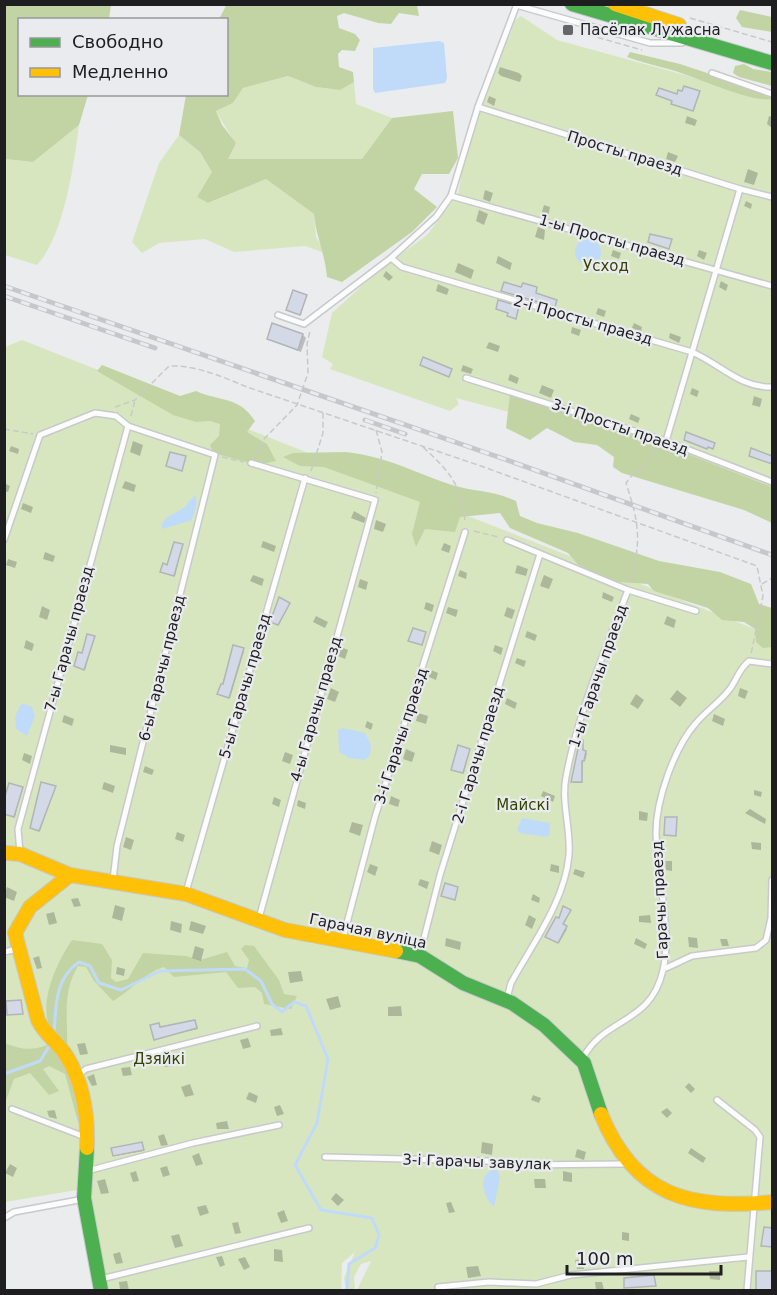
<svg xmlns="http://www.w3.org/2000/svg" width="777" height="1295" font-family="'DejaVu Sans',sans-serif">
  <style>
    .green { fill: #d8e6c0 }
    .forest { fill: #c3d4a4 }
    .water { fill: #c0dbf9 }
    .shadow { fill: #0003 }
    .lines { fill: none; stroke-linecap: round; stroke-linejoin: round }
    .stream { stroke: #c0dbf9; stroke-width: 3 }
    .building { fill: #d3d9e6; stroke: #b3b4b6; stroke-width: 1.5 }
    .lane-casing { stroke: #c7c9cb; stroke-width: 8 }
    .fast-casing { stroke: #c7c9cb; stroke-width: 16 }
    .slow-casing { stroke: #c7c9cb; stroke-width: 16 }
    .path { stroke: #c9c9c9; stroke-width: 1.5; stroke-dasharray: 6 3; stroke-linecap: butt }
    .lane { stroke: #fcfcfc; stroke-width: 5 }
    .fast { stroke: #4caf50; stroke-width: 14 }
    .slow { stroke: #ffc107; stroke-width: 14 }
    .rail-casing { stroke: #c7c7c9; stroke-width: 5 }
    .rail { stroke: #e9ebef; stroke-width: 3; stroke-dasharray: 9; stroke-linecap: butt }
    .poi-dot { fill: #656668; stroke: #e9ebef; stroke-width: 2 }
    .labels { text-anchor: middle; stroke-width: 4.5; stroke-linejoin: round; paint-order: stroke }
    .poi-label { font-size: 15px; fill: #1e1e20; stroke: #e9ebef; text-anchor: start }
    .street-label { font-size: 15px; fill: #1e1e20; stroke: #e9ebef }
    .park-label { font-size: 15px; fill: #340; stroke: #e9ebef }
  </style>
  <rect width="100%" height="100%" fill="#eaecee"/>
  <g class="green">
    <polygon points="521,16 557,40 772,99 772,494 654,450 456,398 459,404 450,411 330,369 333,364 322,357 332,313 377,272 427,235 458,194 470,127 511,32 514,21"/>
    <path d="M288,76C312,85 329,96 354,82L356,104L392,118L363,159H228L235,143L216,111L233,103L243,88Z"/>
    <path d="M79,125C74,164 64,236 37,265L5,255L4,159L33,162Z"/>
    <polygon points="179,135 200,152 213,172 197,197 209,203 266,179 314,214 316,237 325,253 305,246 234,252 205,239 159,243 142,253 132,242 159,163"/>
    <polygon points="22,340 772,636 772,1290 357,1290 371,1261 361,1264 354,1277 355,1290 346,1290 344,1278 355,1252 342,1263 341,1290 107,1290 77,1190 5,1202 5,347"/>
  </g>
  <g class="forest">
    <path d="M227,4L417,6L419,16L399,13L391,24L378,23L344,13L337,16L339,28L355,34L360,40L355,51L342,50L338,54L339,67L353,72L354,82L340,90L316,87L288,76L243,88L233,103L216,111L222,125L236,143L228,159H362L392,118L453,111L458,158L449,174H422L414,189L437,207L412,232L342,282L327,277C325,254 316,236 314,214L266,179L208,203L197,197L212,172L200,152L179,135L186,95L226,94V20L219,19Z"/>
    <polygon points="4,5 111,5 109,19 20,20 20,94 88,95 79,125 33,162 5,159"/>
    <polygon points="740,10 772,17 772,32 742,27 736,18"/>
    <path d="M630,52L680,64L771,94L772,99C749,103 693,75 668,69C654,65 641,62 627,57Z"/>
    <polygon points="744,64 753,69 772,72 772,86 739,77 733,73 735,66"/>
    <path d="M102,365L180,396L196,391C221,402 239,396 255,421L247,432L267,444L276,461L257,465L213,453L210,445L219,436L220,424L210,421L196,422L173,415L97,371Z"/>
    <polygon points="510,394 672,448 772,487 772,523 744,510 622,473 613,467 614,457 597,445 574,442 547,428 530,440 506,428"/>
    <path d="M345,452C390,457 412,472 452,485C475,492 492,490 516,501L520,516L537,523L578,533L659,561L720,572L751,584L759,604L772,608V647L763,648L756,642L755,629L744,622L722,620L708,608L654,591L648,584L605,581L581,568L568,553L510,528L500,513L460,517L455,532L425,529L416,547L412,534L420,502L324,467L300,466L283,457L293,453Z"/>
    <path d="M72,940L102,944L112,960L111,978L116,982L128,979L143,953L186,956L200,960L227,952L235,966L247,968L249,960L241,949L245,945L254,946L279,980L284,994L297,996L291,1009L264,1004L262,993L255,987L238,988L226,972L174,977L164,967C148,971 129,992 113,1001L94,981L86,967L78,966C62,993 68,1016 67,1046L59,1055L73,1071L82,1119L78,1122L65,1074L49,1066L43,1069L59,1091L49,1095L30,1073L14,1079L5,1103V1043C25,1052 39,1050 58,1040C55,1033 48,1025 47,1018C43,992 58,961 72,940Z"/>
  </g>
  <g class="water">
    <polygon points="439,41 444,43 447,78 445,83 375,93 373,89 373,48"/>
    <circle cx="588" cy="252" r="13"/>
    <polygon points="195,495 197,503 192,520 163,529 161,525 166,518 184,508"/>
    <polygon points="24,704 32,707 35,716 27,736 16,729 15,717 20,705"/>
    <polygon points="343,728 365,733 371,745 370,755 365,760 349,758 339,752 338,730"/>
    <polygon points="522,818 550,823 550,834 547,837 519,833 517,829"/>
    <path d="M494,1169L498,1171L500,1177L494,1207C483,1197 476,1175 494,1169Z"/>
  </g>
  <g class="shadow">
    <polygon points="500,67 519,73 522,76 520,82 501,76 498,73"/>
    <polygon points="699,92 694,111 673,105 678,96"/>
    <polygon points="489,96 496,99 494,106 487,102"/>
    <polygon points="687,116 697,120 695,126 685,123"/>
    <polygon points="769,116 772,117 772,128 767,124"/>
    <polygon points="668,152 678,156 675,162 666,159"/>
    <polygon points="748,169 758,173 754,185 744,182"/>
    <polygon points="485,190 493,193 490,202 483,199"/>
    <polygon points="746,201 752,204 751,209 744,206"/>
    <polygon points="544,205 550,207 548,218 541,215"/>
    <polygon points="479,210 488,214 484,225 476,221"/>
    <polygon points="538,227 545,230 544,240 535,237"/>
    <polygon points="613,250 621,253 619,259 611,256"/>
    <polygon points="699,250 707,253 704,260 697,256"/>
    <polygon points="498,256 512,263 510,270 496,263"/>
    <polygon points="458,263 474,270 471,279 455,272"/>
    <polygon points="386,271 393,277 389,281 383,276"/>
    <polygon points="721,281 728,285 726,291 719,287"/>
    <polygon points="438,284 449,289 447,295 436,291"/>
    <polygon points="306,296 301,315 289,311"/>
    <polygon points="598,308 606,311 604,317 596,314"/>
    <polygon points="634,323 642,327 641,332 632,328"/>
    <polygon points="572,327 581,330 579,336 571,333"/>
    <polygon points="670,333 681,337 679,343 669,338"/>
    <polygon points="303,335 306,338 301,352 268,339"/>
    <polygon points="489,342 500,346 498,352 486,348"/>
    <polygon points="463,365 473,369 471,374 461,371"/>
    <polygon points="510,374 519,378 517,384 508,380"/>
    <polygon points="542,385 554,390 551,398 539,393"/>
    <polygon points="692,388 699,391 697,397 690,394"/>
    <polygon points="754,396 762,399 760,407 752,405"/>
    <polygon points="631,414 640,418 638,423 629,419"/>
    <polygon points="133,441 143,445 140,456 130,452"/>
    <polygon points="11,446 19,449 18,454 9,451"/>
    <polygon points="125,481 136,485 134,492 122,488"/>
    <polygon points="4,483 10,486 8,492 4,491"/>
    <polygon points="23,503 33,507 31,513 21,509"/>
    <polygon points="354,511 366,518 364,523 351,518"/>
    <polygon points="376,520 386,524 383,532 374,529"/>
    <polygon points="263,541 276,546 274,552 261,547"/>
    <polygon points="444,543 451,546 449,553 441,550"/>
    <polygon points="182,546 175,576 163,573 168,566"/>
    <polygon points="45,552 55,556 53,562 43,559"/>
    <polygon points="8,559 17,562 15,568 6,565"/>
    <polygon points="517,565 528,569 526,576 515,573"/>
    <polygon points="460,570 467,573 466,579 458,576"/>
    <polygon points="253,575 264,579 262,586 250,581"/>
    <polygon points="544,575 553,579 549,589 540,586"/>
    <polygon points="360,579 368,582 366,590 358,587"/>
    <polygon points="603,592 614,597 612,602 602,598"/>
    <polygon points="426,602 434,605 432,612 424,609"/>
    <polygon points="289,604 279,625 273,622"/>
    <polygon points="42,606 50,610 47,620 39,617"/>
    <polygon points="448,607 458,610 456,617 446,613"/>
    <polygon points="507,607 515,610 512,619 504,616"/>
    <polygon points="316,616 328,622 325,628 313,622"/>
    <polygon points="667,616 676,620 674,628 664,624"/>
    <polygon points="527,631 537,635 535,641 525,637"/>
    <polygon points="94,638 85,670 76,667 75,666"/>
    <polygon points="26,640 34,644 32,651 24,648"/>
    <polygon points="495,645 503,648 501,655 493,651"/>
    <polygon points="234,646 244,651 230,698 219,694"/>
    <polygon points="341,647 348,650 345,659 338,656"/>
    <polygon points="517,658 526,661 524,667 515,663"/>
    <polygon points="431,670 438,673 436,680 429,677"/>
    <polygon points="331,688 339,692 335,702 327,699"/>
    <polygon points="740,688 748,691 745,699 738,696"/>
    <polygon points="677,690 687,698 680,707 670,699"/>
    <polygon points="636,694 644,700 638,709 630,704"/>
    <polygon points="507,698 517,703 515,709 505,704"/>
    <polygon points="418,713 428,716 426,724 416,721"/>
    <polygon points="714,714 725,719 723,726 712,721"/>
    <polygon points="64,715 74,719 72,726 62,722"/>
    <polygon points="367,721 373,724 371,730 365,727"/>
    <polygon points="582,741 583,752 587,753 585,761 583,761 582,783 573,783"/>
    <polygon points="110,745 126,748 126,755 110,752"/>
    <polygon points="406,749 415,753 412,762 403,759"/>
    <polygon points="469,750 464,773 454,770"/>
    <polygon points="285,752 293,755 290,764 282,761"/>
    <polygon points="24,753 32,756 30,764 22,760"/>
    <polygon points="145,766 154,770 152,775 143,772"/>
    <polygon points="104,782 115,786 113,793 102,789"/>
    <polygon points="55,787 40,831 32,829"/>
    <polygon points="22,788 15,817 4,814"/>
    <polygon points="754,790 762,792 761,797 754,795"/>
    <polygon points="543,791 555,796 553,802 541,796"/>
    <polygon points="391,796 400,800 398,807 389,804"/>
    <polygon points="274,797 281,800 279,807 272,804"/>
    <polygon points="298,800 306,803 305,809 297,806"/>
    <polygon points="750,809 766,819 765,824 745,813"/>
    <polygon points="639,811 648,813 647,821 639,820"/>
    <polygon points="352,822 363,825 360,836 349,832"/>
    <polygon points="177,832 185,835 183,842 175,839"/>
    <polygon points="126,837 134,840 131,850 123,847"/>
    <polygon points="432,841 442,845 439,855 429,851"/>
    <polygon points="751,842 761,843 761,850 752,849"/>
    <polygon points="665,861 672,861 672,871 666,870"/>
    <polygon points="370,864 378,867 375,876 367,872"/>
    <polygon points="551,864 559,866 559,873 550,871"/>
    <polygon points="575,869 585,872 583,878 573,874"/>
    <polygon points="420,879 429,882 427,889 418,885"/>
    <polygon points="7,887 17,892 14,901 4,897"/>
    <polygon points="533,894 540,898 539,903 531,900"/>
    <polygon points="78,898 81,906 74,907 71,899"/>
    <polygon points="115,905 125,908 122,921 112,918"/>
    <polygon points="570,911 563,926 567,929 559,943 548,937 561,919"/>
    <polygon points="54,912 57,923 49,925 46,914"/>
    <polygon points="529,915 536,919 532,929 525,925"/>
    <polygon points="650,915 651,923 639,922 639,916"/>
    <polygon points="171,921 182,924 181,933 170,930"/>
    <polygon points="191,921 206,926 203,934 189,930"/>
    <polygon points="688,937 697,938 698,948 689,947"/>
    <polygon points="446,938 461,942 460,950 445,946"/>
    <polygon points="636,938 647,944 645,949 634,944"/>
    <polygon points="720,939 727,939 729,946 722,946"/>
    <polygon points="195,946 204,949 201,961 192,958"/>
    <polygon points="39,956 42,968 37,969 33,958"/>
    <polygon points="117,967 125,969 124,976 116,974"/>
    <polygon points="301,971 303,981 290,983 288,972"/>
    <polygon points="338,996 341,1007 330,1010 326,999"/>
    <polygon points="401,1006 402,1016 388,1016 388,1007"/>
    <polygon points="195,1021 198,1029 155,1039 159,1025 161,1029"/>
    <polygon points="281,1028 283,1035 271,1036 270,1030"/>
    <polygon points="248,1038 251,1047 243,1049 240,1040"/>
    <polygon points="85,1043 88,1054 80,1055 77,1044"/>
    <polygon points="170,1055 173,1066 164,1067 161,1057"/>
    <polygon points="130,1067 132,1075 123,1076 121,1068"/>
    <polygon points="94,1074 97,1085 92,1086 87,1077"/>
    <polygon points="689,1083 695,1089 691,1093 685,1087"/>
    <polygon points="190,1084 194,1095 185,1097 181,1087"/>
    <polygon points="249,1092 258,1096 256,1103 246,1099"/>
    <polygon points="533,1095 541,1098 539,1103 531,1100"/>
    <polygon points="280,1105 284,1114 277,1116 274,1107"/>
    <polygon points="667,1108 672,1113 667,1118 661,1112"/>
    <polygon points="54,1110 55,1111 57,1119 49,1117 47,1111"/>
    <polygon points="227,1121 229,1129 217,1129 216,1123"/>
    <polygon points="164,1134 168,1145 161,1146 158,1136"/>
    <polygon points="482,1142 493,1144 492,1155 481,1153"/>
    <polygon points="142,1144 144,1151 114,1156"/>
    <polygon points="691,1148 706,1158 703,1163 688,1153"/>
    <polygon points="577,1149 586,1152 584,1160 575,1157"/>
    <polygon points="199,1153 203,1164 196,1166 192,1156"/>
    <polygon points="10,1164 17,1168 13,1177 5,1173"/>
    <polygon points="167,1166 170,1175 163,1177 160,1168"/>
    <polygon points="136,1171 139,1181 133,1182 130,1173"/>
    <polygon points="563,1171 572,1173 572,1182 563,1181"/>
    <polygon points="105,1179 109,1193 101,1194 97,1181"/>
    <polygon points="534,1179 545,1179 546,1188 535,1188"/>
    <polygon points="336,1193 344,1200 338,1206 331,1199"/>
    <polygon points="451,1202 455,1212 449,1213 446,1203"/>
    <polygon points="206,1205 209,1213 200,1216 197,1207"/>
    <polygon points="284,1210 288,1221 281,1223 277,1213"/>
    <polygon points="238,1222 241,1233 235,1234 232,1223"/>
    <polygon points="622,1232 629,1233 629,1241 622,1240"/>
    <polygon points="179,1234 183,1246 175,1248 171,1236"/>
    <polygon points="274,1249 282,1250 283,1262 274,1261"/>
    <polygon points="120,1252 123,1263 116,1264 113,1254"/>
    <polygon points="222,1256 225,1265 220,1267 216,1257"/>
    <polygon points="245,1257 250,1267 244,1270 238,1259"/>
    <polygon points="582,1259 584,1269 577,1269 575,1260"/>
    <polygon points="478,1266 481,1276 468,1278 466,1267"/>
    <polygon points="709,1271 720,1271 720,1280 710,1279"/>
    <polygon points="654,1276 656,1286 626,1288"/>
    <polygon points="127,1281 129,1290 120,1290 119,1282"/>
    <polygon points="595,1282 602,1282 604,1290 596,1290"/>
  </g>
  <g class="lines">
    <g class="stream">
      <path d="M54,1035C56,1008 54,979 79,962L90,966L99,983L121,990L160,971L245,969L261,981L272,1004L282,1012L294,1002L306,1006L328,1059L317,1123L295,1165L321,1210L372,1218L379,1235L375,1248L349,1264L347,1290"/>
      <polyline points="4,1074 40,1061 50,1045"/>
    </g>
  </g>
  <g class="building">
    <polygon points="684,86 700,91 693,111 671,104 672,101 656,95 659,88 677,94 678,90 682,91"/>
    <polygon points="650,234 672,239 669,249 648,242"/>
    <polygon points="504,282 521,287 523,283 537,287 536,293 557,300 555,307 501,291"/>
    <polygon points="293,290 307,295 300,315 286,310"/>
    <polygon points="498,300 519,306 516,319 507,316 508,313 496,309"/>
    <polygon points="272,323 303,334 298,350 267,339"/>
    <polygon points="423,357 452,369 449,377 420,365"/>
    <polygon points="686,432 715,443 713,449 708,447 707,449 684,440"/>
    <polygon points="751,448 772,456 772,464 749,456"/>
    <polygon points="170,452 186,456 182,471 166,466"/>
    <polygon points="174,542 183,544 174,576 160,572 163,563 167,565"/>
    <polygon points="279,597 290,603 278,625 270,622"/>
    <polygon points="413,628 426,632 422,645 408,641"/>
    <polygon points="87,634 95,636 84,670 74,666 78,652 82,653"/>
    <polygon points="233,645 244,648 229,698 217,694 221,684 223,684"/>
    <polygon points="580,739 583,740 583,750 586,751 584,761 582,761 582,782 571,782"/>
    <polygon points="458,745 470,749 463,773 451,770"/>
    <polygon points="41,782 56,786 39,831 30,828"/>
    <polygon points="9,783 23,787 14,817 4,814 4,799"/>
    <polygon points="665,817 677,817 676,836 664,835"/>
    <polygon points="445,883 458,887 455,900 441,896"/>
    <polygon points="563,906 571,910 563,924 567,926 558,943 545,937 556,917 559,918"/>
    <polygon points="21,1000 23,1014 7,1015 6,1001"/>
    <polygon points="195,1020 197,1028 154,1040 150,1025 159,1023 160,1027"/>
    <polygon points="142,1142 144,1150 113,1156 111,1148"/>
    <polygon points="764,1227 772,1228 772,1247 761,1246"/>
    <rect x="756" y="1271" width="16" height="19"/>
    <polygon points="654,1275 656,1286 624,1288 624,1278"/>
  </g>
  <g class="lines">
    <defs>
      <g id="lane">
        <polyline points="516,5 650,43 682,43"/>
        <polyline points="712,73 772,94"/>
        <polyline points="478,107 740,189 772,197"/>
        <polyline points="451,196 772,286"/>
        <path d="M391,258L402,267L692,352C720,364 740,388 772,387"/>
        <polyline points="278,315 304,324 391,258 436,217 451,196 478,107 517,4"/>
        <polyline points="466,378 666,441 772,482"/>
        <polyline points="666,441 740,189"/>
        <polyline points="251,463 375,500 259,918"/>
        <polyline points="4,540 40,435 95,413 116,416 128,426 215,455 117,846 113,880"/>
        <polyline points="507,540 628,590 696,611"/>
        <polyline points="20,853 18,829 128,426"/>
        <polyline points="186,892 305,478"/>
        <polyline points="343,938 375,817 465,532"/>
        <polyline points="4,952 17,949"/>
        <polyline points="420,954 440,875 540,554"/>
        <polyline points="664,969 692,956 756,948 766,940 771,918 772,880"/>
        <path d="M507,998L511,983C533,943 565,901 569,855C571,829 561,802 566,777C578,712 605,651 628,590"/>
        <path d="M583,1058C604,1017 651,1025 663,970C672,934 657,872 656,833C656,800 674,748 696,723C706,711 720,702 729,690C737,680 738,670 749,661L772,664"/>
        <polyline points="77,1076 86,1069 257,1026"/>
        <polyline points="717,1100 755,1130 760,1137 747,1290"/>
        <polyline points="12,1109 85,1137"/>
        <polyline points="325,1157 487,1161 518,1165 624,1164"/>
        <polyline points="87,1171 193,1143 279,1125"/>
        <polyline points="4,1218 14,1212 84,1199"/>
        <polyline points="101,1279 309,1228"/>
        <polyline points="438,1287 489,1282 536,1284 571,1275 748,1257"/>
      </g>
      <g id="fast">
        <polyline points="572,4 772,63"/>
        <polyline points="396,951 420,956 463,983 512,1003 544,1025 584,1063 601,1114"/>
        <polyline points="87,1148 84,1198 101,1290"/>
      </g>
      <g id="slow">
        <polyline points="615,4 679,25"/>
        <polyline points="4,853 20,854 70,875 186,894 285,930 396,951"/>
        <path d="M70,875L30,907L15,933L38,1020C45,1035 59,1043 67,1057C83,1083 88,1117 87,1148"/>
        <path d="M601,1114C634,1196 690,1210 772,1202"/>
      </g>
    </defs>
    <use href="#lane" class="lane-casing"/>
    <use href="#fast" class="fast-casing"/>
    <use href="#slow" class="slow-casing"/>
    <g class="path">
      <polyline points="690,18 772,42"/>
      <polyline points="589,35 642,50"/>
      <path d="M115,407L135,400L169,366C196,365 223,377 247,387L478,465L757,566L763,596L751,654"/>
      <polyline points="131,416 135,400"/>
      <polyline points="4,429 33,434"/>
      <polyline points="376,430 382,452 376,493"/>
      <path d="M423,447C449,471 463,486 465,523"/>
      <polyline points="255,455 264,439 297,405 308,373 307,344 310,331"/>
      <polyline points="222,457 243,462"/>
      <polyline points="311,471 323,433 323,413"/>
      <polyline points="474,531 498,537"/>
      <path d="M630,582C642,541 639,523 626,483L633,474L641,471L658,447"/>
      <polyline points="762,584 772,578"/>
    </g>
    <use href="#lane" class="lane"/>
    <use href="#fast" class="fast"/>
    <use href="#slow" class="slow"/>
    <defs>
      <g id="rail">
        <polyline points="4,286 507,460 772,555"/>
        <polyline points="4,296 155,348"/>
        <polyline points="365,420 405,434"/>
      </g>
    </defs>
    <use href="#rail" class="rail-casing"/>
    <use href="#rail" class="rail"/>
  </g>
  <rect class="poi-dot" x="562" y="24" width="12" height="12" rx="3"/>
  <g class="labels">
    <g class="poi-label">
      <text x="580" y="35">Пасёлак Лужасна</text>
    </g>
    <g class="street-label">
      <text transform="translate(625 153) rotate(17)" y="5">Просты праезд</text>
      <text transform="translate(612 240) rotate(16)" y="5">1-ы Просты праезд</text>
      <text transform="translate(583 320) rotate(16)" y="5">2-і Просты праезд</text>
      <text transform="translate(620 427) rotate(19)" y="5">3-і Просты праезд</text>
      <text transform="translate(69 639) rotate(-75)" y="5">7-ы Гарачы праезд</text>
      <text transform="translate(162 668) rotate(-76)" y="5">6-ы Гарачы праезд</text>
      <text transform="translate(598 676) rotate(-71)" y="5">1-ы Гарачы праезд</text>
      <text transform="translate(245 686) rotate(-74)" y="5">5-ы Гарачы праезд</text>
      <text transform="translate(316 709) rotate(-74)" y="5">4-ы Гарачы праезд</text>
      <text transform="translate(401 736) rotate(-72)" y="5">3-і Гарачы праезд</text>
      <text transform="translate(478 755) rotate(-73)" y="5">2-і Гарачы праезд</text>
      <text transform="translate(660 900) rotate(-93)" y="5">Гарачы праезд</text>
      <text transform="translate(368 931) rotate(12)" y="5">Гарачая вуліца</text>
      <text transform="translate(477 1162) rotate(2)" y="5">3-і Гарачы завулак</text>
    </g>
    <g class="park-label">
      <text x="606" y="271">Усход</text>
      <text x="523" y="810">Майскі</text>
      <text x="159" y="1064">Дзяйкі</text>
    </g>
  </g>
  <rect width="777" height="1295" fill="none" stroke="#1e1e20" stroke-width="12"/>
  <rect x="18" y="18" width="210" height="78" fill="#e9ebef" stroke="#98999c" stroke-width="1.5"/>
  <rect x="30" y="38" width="30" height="9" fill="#4caf50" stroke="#98999c" stroke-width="1.5"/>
  <text x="72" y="48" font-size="18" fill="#1e1e20">Свободно</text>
  <rect x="30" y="68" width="30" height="9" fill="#ffc107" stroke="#98999c" stroke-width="1.5"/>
  <text x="72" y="78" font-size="18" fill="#1e1e20">Медленно</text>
  <path d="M567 1265v9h154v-9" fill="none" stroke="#1e1e20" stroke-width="3"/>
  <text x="576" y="1265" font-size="18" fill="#1e1e20" stroke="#e9ebef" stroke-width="4.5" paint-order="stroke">100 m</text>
</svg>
